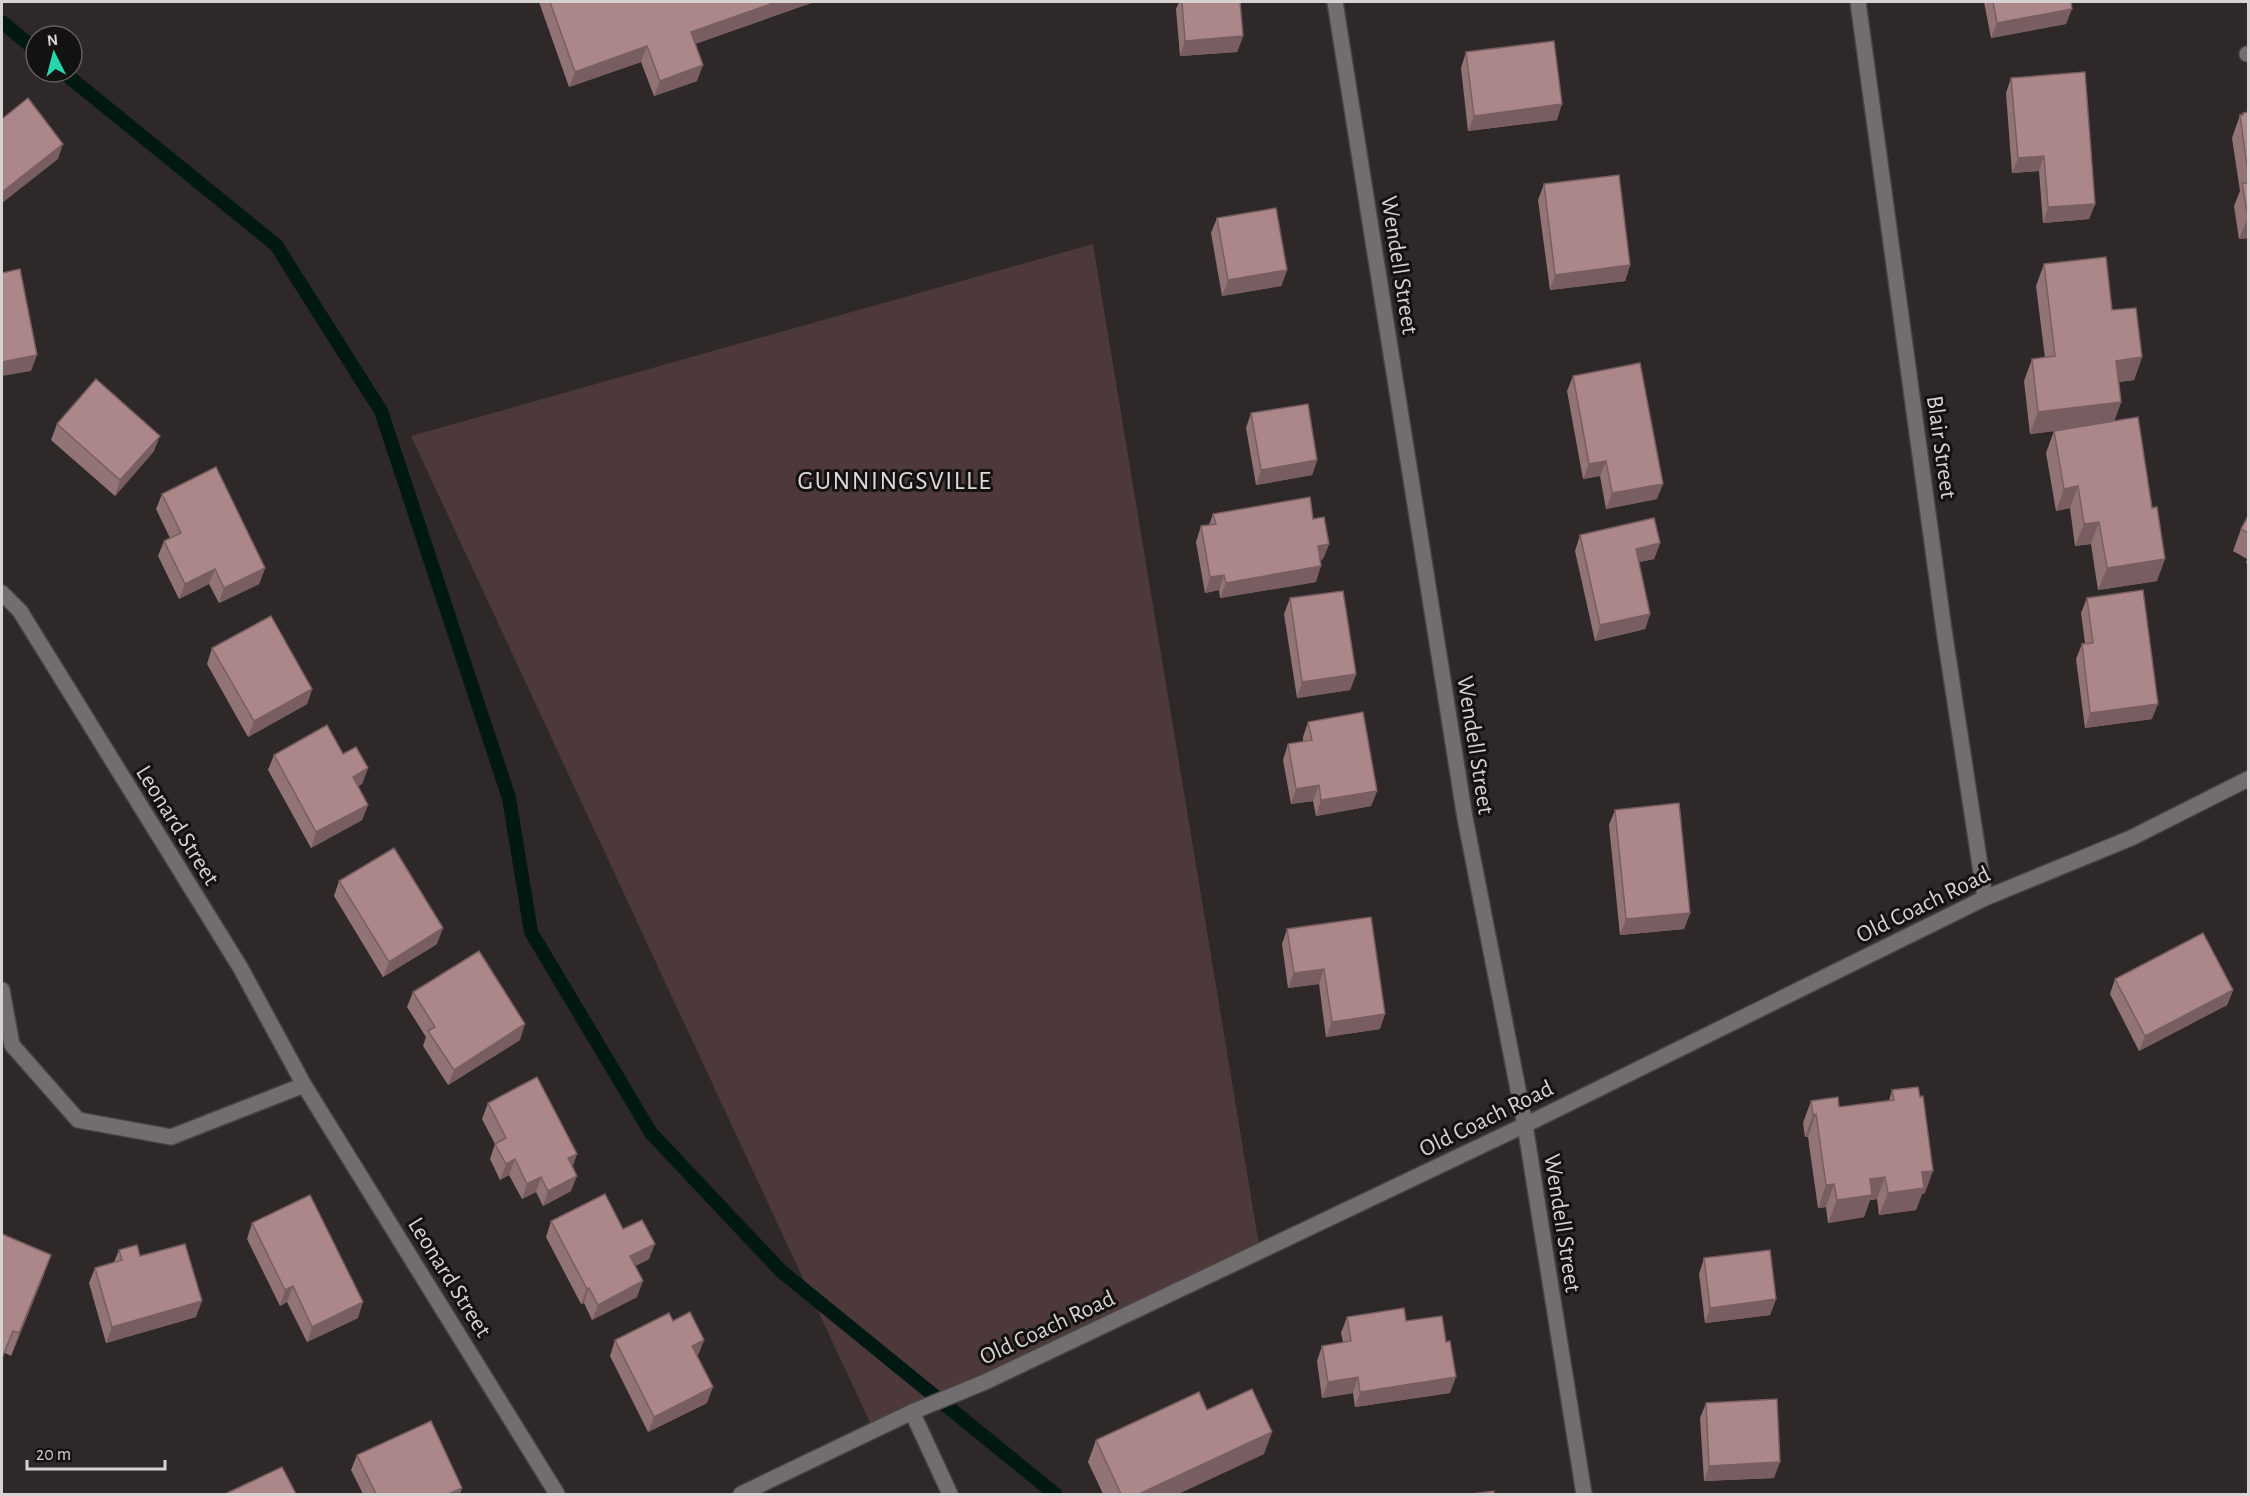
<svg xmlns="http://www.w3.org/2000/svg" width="2250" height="1496" font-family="'Alegreya Sans',sans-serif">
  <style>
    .green { fill: #4e393a }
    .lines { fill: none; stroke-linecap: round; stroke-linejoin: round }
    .stream { stroke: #011912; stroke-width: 14 }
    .minor-casing { stroke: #494343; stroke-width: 18 }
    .minor { stroke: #726e6f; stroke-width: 15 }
    .wall { fill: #937476 }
    .shaded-wall { fill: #785e60 }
    .building { fill: #ab8789; stroke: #785e60; stroke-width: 1.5 }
    .labels { text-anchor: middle; stroke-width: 6; stroke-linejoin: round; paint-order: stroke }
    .street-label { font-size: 24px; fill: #d7d3d3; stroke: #141111 }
    .neighbourhood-label { font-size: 26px; letter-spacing: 1.5px; fill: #e1d9d9; stroke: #141111 }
  </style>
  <rect width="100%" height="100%" fill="#2e2828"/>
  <polygon class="green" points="1093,244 1260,1251 874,1431 411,436"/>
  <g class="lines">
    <g class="stream">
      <polyline points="2,22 36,50"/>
      <polyline points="63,72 276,245 381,411 509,798 531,932 651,1133 781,1271 1055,1494"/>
    </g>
    <defs>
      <g id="minor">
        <polyline points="1335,2 1465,818 1525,1125 1584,1494"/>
        <polyline points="1858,2 1944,630 1985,898"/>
        <polyline points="2247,54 2248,54"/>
        <polyline points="2,593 20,611 240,967 304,1085 557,1494"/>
        <polyline points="2,990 12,1045 78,1120 171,1137 304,1085"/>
        <polyline points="912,1412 950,1494"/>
        <polyline points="741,1494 912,1412 985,1382 1525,1125 1985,898 2131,838 2248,779"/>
      </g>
    </defs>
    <use href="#minor" class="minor-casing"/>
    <use href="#minor" class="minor"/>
  </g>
  <g class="wall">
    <polygon points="539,2 814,2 695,44 697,81 654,96 641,62 569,87"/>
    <polygon points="1179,2 1240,2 1243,36 1237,52 1180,56 1176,9"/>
    <polygon points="1984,2 2071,2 2066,24 1991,38"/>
    <polygon points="1466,52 1557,120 1468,131 1461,68"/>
    <polygon points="2011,78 2095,204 2089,219 2043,223 2039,171 2012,173 2006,93"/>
    <polygon points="2248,112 2248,238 2239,239 2234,206 2240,191 2232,138 2240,115 2242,115 2243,113"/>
    <polygon points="1544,184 1630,265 1625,281 1550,290 1538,200"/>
    <polygon points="1217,218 1287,270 1281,286 1222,296 1211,233"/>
    <polygon points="2044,264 2112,310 2142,357 2134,380 2119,382 2121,402 2114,421 2157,581 2098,590 2091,544 2075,546 2070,508 2056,511 2046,453 2054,431 2030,434 2024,381 2032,359 2045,358 2036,286"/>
    <polygon points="1573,376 1657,499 1606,509 1600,476 1583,479 1567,391"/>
    <polygon points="1251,413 1317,460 1312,475 1256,485 1246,428"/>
    <polygon points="57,424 154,451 115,496 51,440"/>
    <polygon points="162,494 265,568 259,584 219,603 209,584 179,599 158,556 164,541 170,538 156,509"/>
    <polygon points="1213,514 1313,519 1329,544 1323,559 1320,560 1316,582 1220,598 1219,590 1205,593 1196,542 1201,526 1209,525"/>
    <polygon points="2248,516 2248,564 2246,563 2247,559 2233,551 2241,529"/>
    <polygon points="1580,535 1660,543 1654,559 1639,562 1650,614 1645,629 1595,641 1575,551"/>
    <polygon points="1290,598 1356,674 1350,690 1297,698 1284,614"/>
    <polygon points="2087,598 2152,719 2085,728 2076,659 2082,644 2085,643 2081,613"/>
    <polygon points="212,648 312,689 307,704 248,737 207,664"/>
    <polygon points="1308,722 1377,791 1371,806 1316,816 1313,801 1291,804 1283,760 1288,744 1303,742 1303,737"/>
    <polygon points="343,754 368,768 362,784 358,786 368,805 362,820 311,848 268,770 274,755"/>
    <polygon points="1615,810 1690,913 1684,929 1620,935 1609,825"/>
    <polygon points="339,881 437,944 383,977 334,896"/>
    <polygon points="1287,929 1380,1029 1326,1037 1319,984 1288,988 1282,944"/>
    <polygon points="2115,979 2233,990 2227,1005 2139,1051 2110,994"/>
    <polygon points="413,992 520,1040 448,1085 423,1046 426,1037 407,1007"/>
    <polygon points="1892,1090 1925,1193 1922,1194 1916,1210 1879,1215 1877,1199 1870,1200 1864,1217 1828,1223 1826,1207 1818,1208 1808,1137 1805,1137 1803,1123 1811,1101 1839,1107 1889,1101"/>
    <polygon points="488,1103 572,1167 571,1191 543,1206 536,1192 522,1199 509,1175 500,1180 490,1159 495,1144 482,1119"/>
    <polygon points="551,1221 623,1229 649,1259 635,1266 637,1297 592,1320 584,1303 581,1304 546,1237"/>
    <polygon points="252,1223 358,1318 307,1342 287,1302 280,1306 247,1239"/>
    <polygon points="2,1234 51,1255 43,1277 11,1356 5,1353"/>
    <polygon points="119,1250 140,1256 196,1317 106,1343 89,1283 95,1268 114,1262"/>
    <polygon points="1704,1258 1776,1299 1770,1315 1705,1323 1699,1274"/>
    <polygon points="1347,1317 1406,1321 1450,1393 1355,1407 1353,1393 1322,1398 1317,1361 1322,1346 1343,1342 1341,1333"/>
    <polygon points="673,1321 704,1340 698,1355 697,1356 707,1403 648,1432 610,1356 615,1340"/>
    <polygon points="1706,1403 1774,1478 1704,1481 1700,1418"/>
    <polygon points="1207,1410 1264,1454 1178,1494 1103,1494 1088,1462 1096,1440"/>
    <polygon points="357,1455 460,1494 363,1494 351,1470"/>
  </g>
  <g class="shaded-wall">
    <polygon points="776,2 814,2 685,47 691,32"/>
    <polygon points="2072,9 2066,24 1991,38 1997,23"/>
    <polygon points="1243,36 1237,52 1180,56 1185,41"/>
    <polygon points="647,46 641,62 569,87 575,72"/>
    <polygon points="703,65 697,81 654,96 660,81"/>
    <polygon points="1562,104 1557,120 1468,131 1474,116"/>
    <polygon points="63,144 58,159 2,203 2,192"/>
    <polygon points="2044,156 2039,171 2012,173 2018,158"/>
    <polygon points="2095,204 2089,219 2043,223 2048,207"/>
    <polygon points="2248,217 2248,238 2239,239"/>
    <polygon points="1630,265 1625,281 1550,290 1555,275"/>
    <polygon points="1287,270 1281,286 1222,296 1228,280"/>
    <polygon points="37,355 31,371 2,376 2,362"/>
    <polygon points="2142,357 2134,380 2108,383 2116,361"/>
    <polygon points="2121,402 2113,424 2030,434 2038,412"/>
    <polygon points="160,436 154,451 115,496 120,480"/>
    <polygon points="1317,460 1312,475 1256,485 1261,470"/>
    <polygon points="1606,461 1600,476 1583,479 1589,464"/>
    <polygon points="1663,484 1657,499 1606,509 1612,493"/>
    <polygon points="2078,486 2070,508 2056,511 2064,489"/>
    <polygon points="2099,522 2091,544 2075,546 2084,524"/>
    <polygon points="1660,543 1654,559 1630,564 1636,549"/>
    <polygon points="1329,544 1323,559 1312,561 1318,546"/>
    <polygon points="2165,559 2157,581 2098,590 2107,568"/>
    <polygon points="1321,566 1316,582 1220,598 1226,583"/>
    <polygon points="265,568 259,584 219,603 224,588"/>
    <polygon points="215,569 209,584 179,599 185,584"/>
    <polygon points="1224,575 1219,590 1205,593 1210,577"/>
    <polygon points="1650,614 1645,629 1595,641 1600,625"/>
    <polygon points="1356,674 1350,690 1297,698 1302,682"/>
    <polygon points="312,689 307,704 248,737 254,721"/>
    <polygon points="2158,704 2152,719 2085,728 2090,713"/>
    <polygon points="368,768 362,784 347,792 353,777"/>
    <polygon points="1319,785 1313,801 1291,804 1296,789"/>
    <polygon points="1377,791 1371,806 1316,816 1321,800"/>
    <polygon points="368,805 362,820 311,848 316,832"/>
    <polygon points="1690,913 1684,929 1620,935 1626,919"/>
    <polygon points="443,928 437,944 383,977 389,962"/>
    <polygon points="1324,969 1319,984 1288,988 1294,973"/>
    <polygon points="2233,990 2227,1005 2139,1051 2145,1036"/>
    <polygon points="1385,1014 1380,1029 1326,1037 1332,1022"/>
    <polygon points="525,1024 520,1040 448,1085 454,1070"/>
    <polygon points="1816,1114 1808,1137 1805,1137 1813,1115"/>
    <polygon points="577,1154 572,1169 568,1158"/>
    <polygon points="515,1159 509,1175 500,1180 506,1164"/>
    <polygon points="1933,1171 1925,1193 1922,1194 1916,1210 1879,1215 1888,1193 1922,1172"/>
    <polygon points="577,1176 571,1191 543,1206 548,1191"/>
    <polygon points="541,1177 536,1192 522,1199 527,1184"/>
    <polygon points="1885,1177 1877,1199 1870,1200 1864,1217 1828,1223 1837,1200 1870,1179"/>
    <polygon points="1834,1184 1826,1207 1818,1208 1826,1185"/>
    <polygon points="655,1244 649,1259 624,1272 630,1256"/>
    <polygon points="51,1255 43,1277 11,1356 19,1333"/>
    <polygon points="643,1281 637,1297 592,1320 598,1305"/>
    <polygon points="293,1286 287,1302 280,1306 285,1290"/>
    <polygon points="589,1288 584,1303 581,1304 587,1289"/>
    <polygon points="1776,1299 1770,1315 1705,1323 1710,1308"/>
    <polygon points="202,1301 196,1317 106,1343 112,1327"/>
    <polygon points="363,1302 358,1318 307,1342 312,1327"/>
    <polygon points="704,1340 698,1355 687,1361 692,1346"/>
    <polygon points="1358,1377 1353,1393 1322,1398 1328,1382"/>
    <polygon points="1456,1377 1450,1393 1355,1407 1360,1392"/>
    <polygon points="713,1387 707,1403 648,1432 654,1417"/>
    <polygon points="1272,1432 1264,1454 1178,1494 1139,1494"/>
    <polygon points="1780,1462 1774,1478 1704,1481 1709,1466"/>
    <polygon points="462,1488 460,1494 448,1494"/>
  </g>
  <g class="building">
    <polygon points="550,2 776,2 691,32 703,65 660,81 647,46 575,72"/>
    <polygon points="1182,2 1240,2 1243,36 1185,41"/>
    <polygon points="1993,2 2071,2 2072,9 1997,23"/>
    <polygon points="1554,41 1562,104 1474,116 1466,52"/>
    <polygon points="2085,72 2095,204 2048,207 2044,156 2018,158 2011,78"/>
    <polygon points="28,98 63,144 2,192 2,119"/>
    <polygon points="2248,112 2248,173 2240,115 2243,115 2243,113"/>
    <polygon points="1619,175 1630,265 1555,275 1544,184"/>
    <polygon points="2242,183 2248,183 2248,217"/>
    <polygon points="1276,208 1287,270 1228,280 1217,218"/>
    <polygon points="2106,257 2112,310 2136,308 2142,357 2116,361 2121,402 2038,412 2032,359 2055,356 2044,264"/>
    <polygon points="20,269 37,355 2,362 2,273"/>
    <polygon points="1640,363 1663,484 1612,493 1606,461 1589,464 1573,376"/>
    <polygon points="96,379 160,436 120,480 57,424"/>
    <polygon points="1308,404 1317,460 1261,470 1251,413"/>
    <polygon points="2138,417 2152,508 2157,507 2165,559 2107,568 2099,522 2084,524 2078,486 2064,489 2054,431"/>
    <polygon points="216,467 265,568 224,588 215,569 185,584 164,541 181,533 162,494"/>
    <polygon points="1310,497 1313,519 1324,517 1329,544 1318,546 1321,566 1226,583 1224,575 1210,577 1201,526 1216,524 1213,514"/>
    <polygon points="2248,516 2248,533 2241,529"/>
    <polygon points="1654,518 1660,543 1636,549 1650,614 1600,625 1580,535"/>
    <polygon points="2143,590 2158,704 2090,713 2082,644 2093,643 2087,598"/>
    <polygon points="1343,591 1356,674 1302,682 1290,598"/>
    <polygon points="271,616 312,689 254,721 212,648"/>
    <polygon points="1363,712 1377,791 1321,800 1319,785 1296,789 1288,744 1312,740 1308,722"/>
    <polygon points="327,725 343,754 356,747 368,768 353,777 368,805 316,832 274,755"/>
    <polygon points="1679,803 1690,913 1626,919 1615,810"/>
    <polygon points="394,848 443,928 389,962 339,881"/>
    <polygon points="1371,917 1385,1014 1332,1022 1324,969 1294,973 1287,929"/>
    <polygon points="2203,933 2233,990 2145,1036 2115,979"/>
    <polygon points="479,951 525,1024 454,1070 428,1031 435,1027 413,992"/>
    <polygon points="537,1077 577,1154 568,1158 577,1176 548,1191 541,1177 527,1184 515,1159 506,1164 495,1144 506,1138 488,1103"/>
    <polygon points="1918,1087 1920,1097 1923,1096 1933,1171 1922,1172 1924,1188 1888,1193 1885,1177 1870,1179 1872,1195 1837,1200 1834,1184 1826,1185 1816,1114 1813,1115 1811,1101 1838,1097 1839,1107 1894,1100 1892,1090"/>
    <polygon points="605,1194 623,1229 642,1220 655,1244 630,1256 643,1281 598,1305 589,1288 587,1289 551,1221"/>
    <polygon points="310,1195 363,1302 312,1327 293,1286 285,1290 252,1223"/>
    <polygon points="2,1234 51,1255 19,1333 13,1331 2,1358"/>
    <polygon points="185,1244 202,1301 112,1327 95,1268 122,1260 119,1250 137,1245 140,1256"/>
    <polygon points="1770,1250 1776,1299 1710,1308 1704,1258"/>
    <polygon points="1404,1308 1406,1321 1442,1316 1446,1342 1450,1341 1456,1377 1360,1392 1358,1377 1328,1382 1322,1346 1351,1341 1347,1317"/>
    <polygon points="690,1312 704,1340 692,1346 713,1387 654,1417 615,1340 669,1313 673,1321"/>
    <polygon points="1252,1389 1272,1432 1139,1494 1121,1494 1096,1440 1199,1392 1207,1410"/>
    <polygon points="1777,1399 1780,1462 1709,1466 1706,1403"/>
    <polygon points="431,1421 462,1488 448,1494 376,1494 357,1455"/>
    <polygon points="282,1467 296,1494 225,1494"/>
    <polygon points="1494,1491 1494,1494 1472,1494"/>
  </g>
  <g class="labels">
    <g class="street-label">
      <text transform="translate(1400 265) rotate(81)" y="8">Wendell Street</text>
      <text transform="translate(1942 447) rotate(82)" y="8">Blair Street</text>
      <text transform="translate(1476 745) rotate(81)" y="8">Wendell Street</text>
      <text transform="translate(178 825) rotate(58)" y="8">Leonard Street</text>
      <text transform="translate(1923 904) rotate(-26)" y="8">Old Coach Road</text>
      <text transform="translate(1486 1118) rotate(-26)" y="8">Old Coach Road</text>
      <text transform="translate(1563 1223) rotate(81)" y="8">Wendell Street</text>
      <text transform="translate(450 1277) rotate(58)" y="8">Leonard Street</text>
      <text transform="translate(1047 1327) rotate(-25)" y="8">Old Coach Road</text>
    </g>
    <g class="neighbourhood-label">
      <text x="895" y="489">GUNNINGSVILLE</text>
    </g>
  </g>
  <rect width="2250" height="1496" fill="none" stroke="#d7d3d3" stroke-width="6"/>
  <g transform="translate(54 54) rotate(354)"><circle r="28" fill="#141111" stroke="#625f5f" stroke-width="1.5"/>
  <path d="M0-4.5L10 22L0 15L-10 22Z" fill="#27d5ad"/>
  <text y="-9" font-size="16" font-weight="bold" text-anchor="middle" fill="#d7d3d3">N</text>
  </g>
  <path d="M27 1460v9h138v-9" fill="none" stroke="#d7d3d3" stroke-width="3"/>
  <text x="36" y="1460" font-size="18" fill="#d7d3d3" stroke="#141111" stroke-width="4.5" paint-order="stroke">20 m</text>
</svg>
